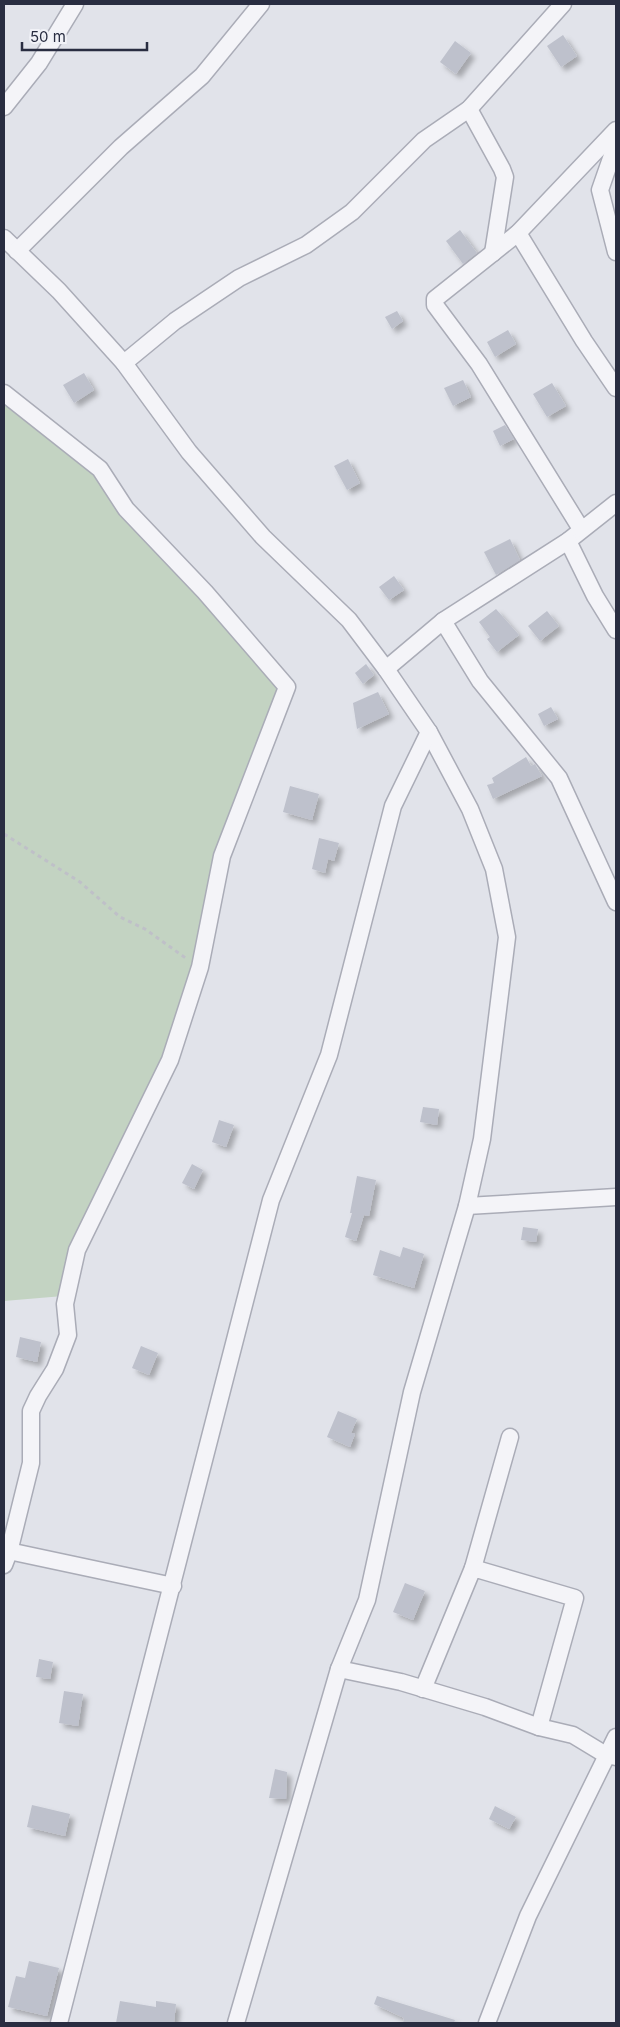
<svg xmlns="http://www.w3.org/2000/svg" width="620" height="2027" font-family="Inter,sans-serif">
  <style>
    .green { fill: #c3d3c2 }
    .building { fill: #bec1cc; filter: url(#shadow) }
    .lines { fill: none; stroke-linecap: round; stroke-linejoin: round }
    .minor-casing { stroke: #aaacb7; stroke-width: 19 }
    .path { stroke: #bfc0c8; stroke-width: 3; stroke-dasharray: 4 4; stroke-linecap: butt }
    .minor { stroke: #f4f4f8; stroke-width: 16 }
  </style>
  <defs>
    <filter id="shadow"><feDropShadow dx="4.5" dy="4.5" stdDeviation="2.5" flood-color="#0004"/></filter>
  </defs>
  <rect width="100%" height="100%" fill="#e1e3ea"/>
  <polygon class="green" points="4,397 22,408 121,500 285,687 221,878 164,1086 76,1264 75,1295 4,1301"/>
  <g class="building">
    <polygon points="563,35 577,56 561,67 547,46"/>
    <polygon points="455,41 471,53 456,74 440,62"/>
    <polygon points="460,230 477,253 463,264 446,241"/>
    <polygon points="397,311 403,321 392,329 385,317"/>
    <polygon points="508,330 516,344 495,357 487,342"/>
    <polygon points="84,373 94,390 74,403 63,385"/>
    <polygon points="463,380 471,397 453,406 444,388"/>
    <polygon points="552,383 566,406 547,417 533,394"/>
    <polygon points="505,425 514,439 500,446 493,431"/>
    <polygon points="348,459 360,483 347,490 334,466"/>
    <polygon points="510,539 520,560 496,575 484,552"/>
    <polygon points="394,576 404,590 389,600 379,587"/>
    <polygon points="496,609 519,635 497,652 487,639 490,637 479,622"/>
    <polygon points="547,611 559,626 540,641 528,626"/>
    <polygon points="366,664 374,675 363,684 355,673"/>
    <polygon points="378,692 389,714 357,729 353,703"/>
    <polygon points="551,707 558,719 544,726 538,714"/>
    <polygon points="526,757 531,766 535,764 542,776 493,799 487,785 494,783 492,778"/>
    <polygon points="290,786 319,794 312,820 283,812"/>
    <polygon points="319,838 339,843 334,861 328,859 325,873 312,869"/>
    <polygon points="423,1107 439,1109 437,1125 420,1122"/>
    <polygon points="219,1120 234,1125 226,1147 212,1142"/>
    <polygon points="192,1164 203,1170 194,1189 182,1183"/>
    <polygon points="357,1176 376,1180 369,1216 364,1215 356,1241 345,1237 352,1213 350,1213"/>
    <polygon points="523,1227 538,1229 536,1242 521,1240"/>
    <polygon points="403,1247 424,1254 414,1288 373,1275 380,1250 400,1257"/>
    <polygon points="20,1337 41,1342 37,1362 16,1357"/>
    <polygon points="141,1346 158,1353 149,1375 132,1368"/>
    <polygon points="338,1411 357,1419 351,1433 355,1434 350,1447 327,1437"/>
    <polygon points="405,1583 425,1591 413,1620 393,1612"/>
    <polygon points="39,1659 53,1662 50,1679 36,1677"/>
    <polygon points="64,1691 83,1694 78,1726 59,1723"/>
    <polygon points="275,1769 287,1772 286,1799 269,1798"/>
    <polygon points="32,1805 70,1814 65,1836 27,1827"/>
    <polygon points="495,1806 516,1817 509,1829 489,1819"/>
    <polygon points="29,1961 59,1968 47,2016 8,2007 16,1976 25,1978"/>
    <polygon points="377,1996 455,2020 454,2023 403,2023 404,2018 374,2004"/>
    <polygon points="120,2001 156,2007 156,2001 176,2004 174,2023 116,2023"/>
  </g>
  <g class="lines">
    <defs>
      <g id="minor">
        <polyline points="4,107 39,63 75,4"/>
        <polyline points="469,109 502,169 505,177 493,253"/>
        <polyline points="616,144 600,190 616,252"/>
        <polyline points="518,233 584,341 616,388"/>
        <polyline points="4,238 59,291 124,363 189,452 263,537 349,620 386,669 429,732 470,809 494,869 507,937 482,1139 467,1206 412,1392 367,1600 339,1669 236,2023"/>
        <polyline points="17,251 121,147 202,76 261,4"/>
        <polyline points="124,363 175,321 239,278 306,245 352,212 424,140 469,109 563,4"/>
        <polyline points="4,393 100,469 126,509 205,592 287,687 222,856 200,967 170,1060 77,1250 65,1304 68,1335 55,1369 38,1396 31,1411 31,1463 9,1552 4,1565"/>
        <polyline points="616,503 568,541 443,621 480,681 559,778 616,902"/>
        <polyline points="581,529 479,364 435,305 435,299 518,233 616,130"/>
        <polyline points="568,541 595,596 616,630"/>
        <polyline points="386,669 443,621"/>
        <polyline points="467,1206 616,1197"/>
        <polyline points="4,1550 173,1586"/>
        <polyline points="473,1568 510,1437"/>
        <polyline points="339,1669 401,1682 485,1707 539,1727 573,1735 606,1755 616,1757"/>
        <polyline points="423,1689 473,1568 575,1598 539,1727"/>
        <polyline points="59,2023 271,1200 329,1055 393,806 429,732"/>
        <polyline points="487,2023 528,1916 616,1737"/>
      </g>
    </defs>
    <use href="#minor" class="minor-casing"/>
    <polyline class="path" points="4,834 80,882 120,917 145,929 187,959"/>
    <use href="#minor" class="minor"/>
  </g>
  <rect width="620" height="2027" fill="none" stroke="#292d41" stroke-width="10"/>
  <path d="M22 42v8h125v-8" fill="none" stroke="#292d41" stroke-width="2.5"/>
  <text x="30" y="42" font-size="15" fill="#292d41" stroke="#f1f2f7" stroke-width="4" paint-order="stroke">50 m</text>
</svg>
